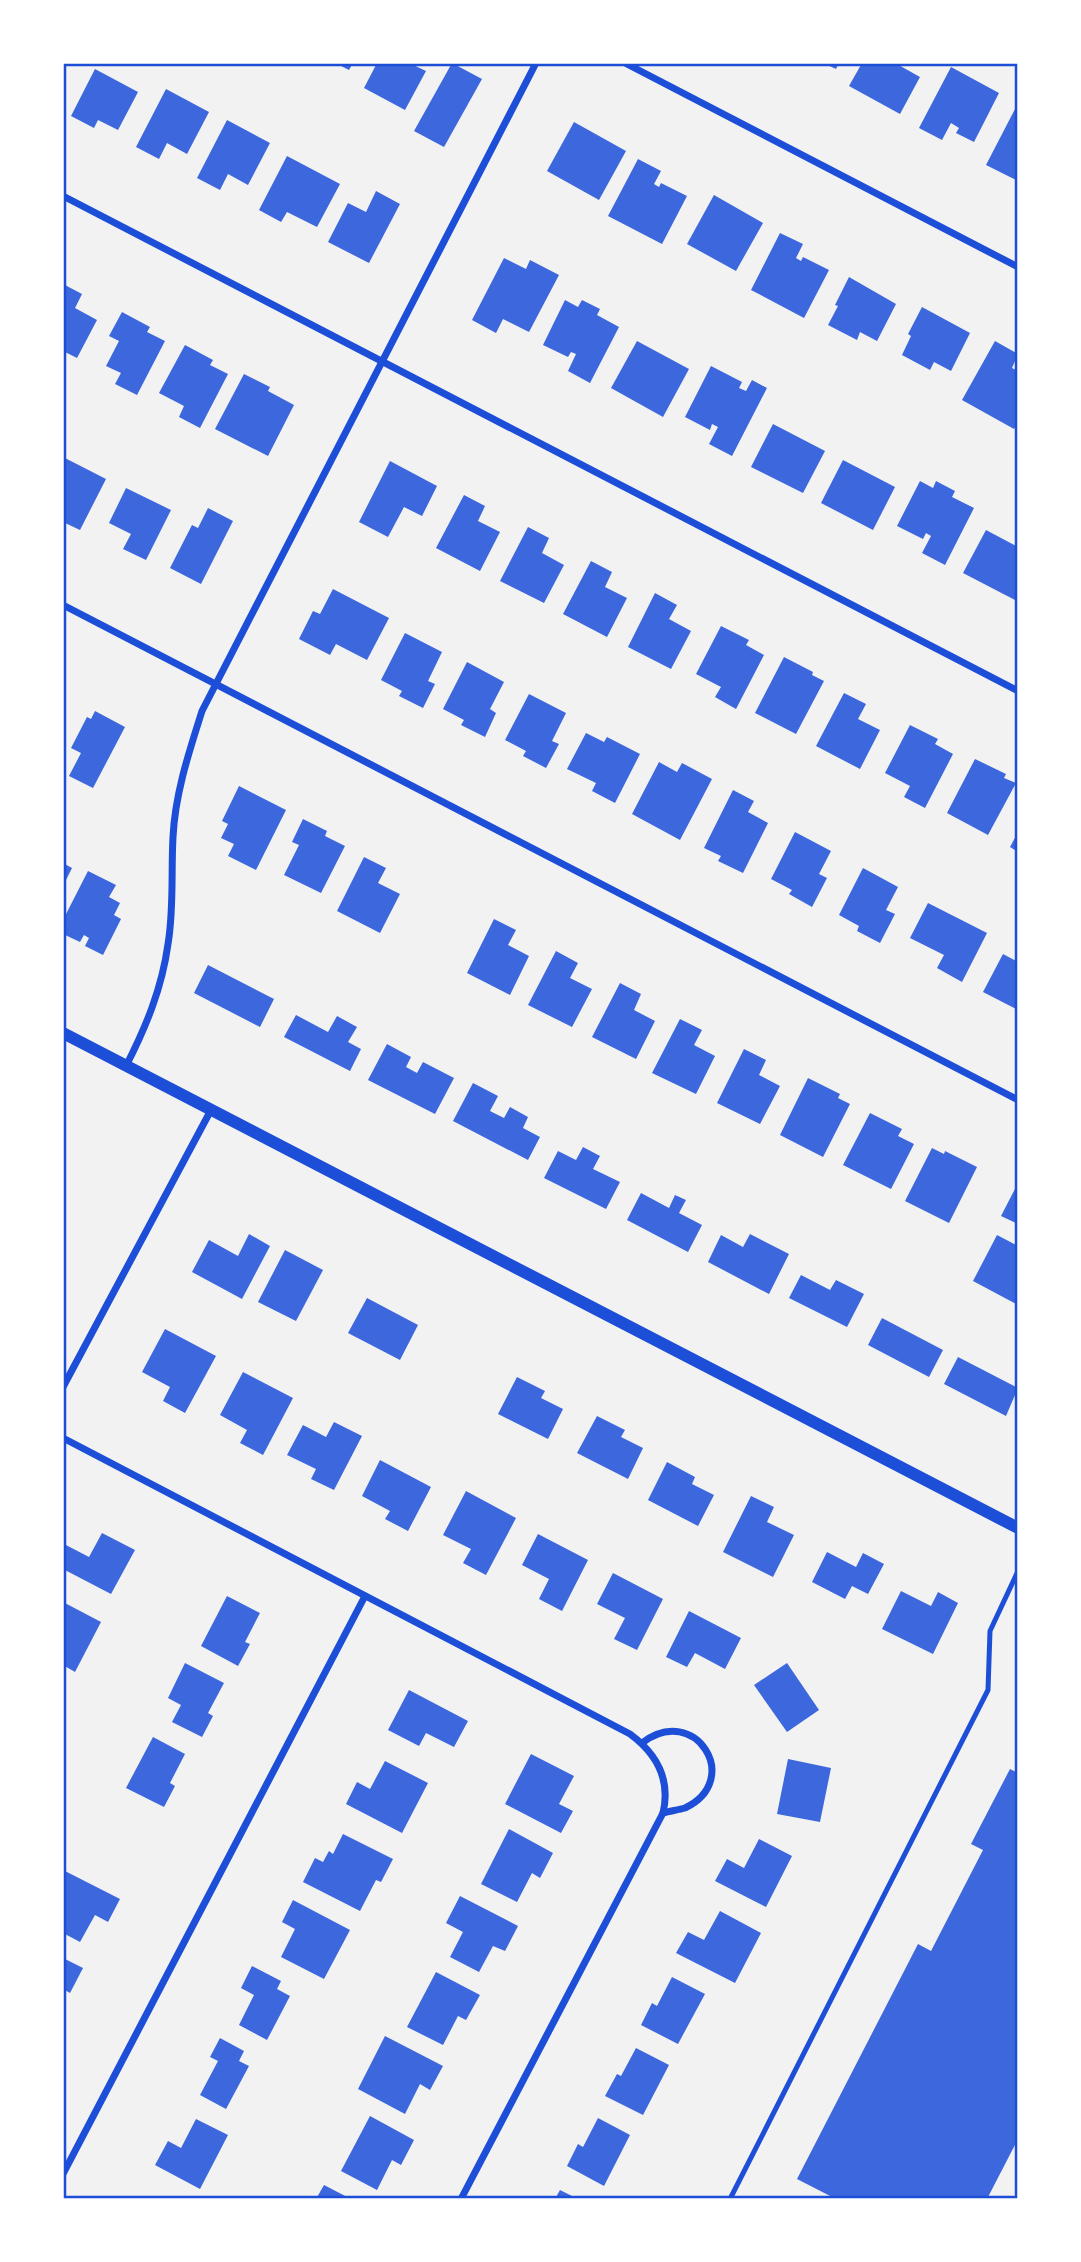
<svg xmlns="http://www.w3.org/2000/svg" width="1081" height="2262" font-family="Bitter,serif">
  <style>
    .building { fill: #3d67dc }
    .lines { fill: none; stroke-linecap: round; stroke-linejoin: round }
    .service { stroke: #1d4ed8; stroke-width: 5 }
    .minor { stroke: #1d4ed8; stroke-width: 7 }
    .tertiary { stroke: #1d4ed8; stroke-width: 12 }
    .neatline { fill: none; stroke: #1d4ed8; stroke-width: 2.5 }
  </style>
  <rect width="100%" height="100%" fill="#f2f2f2"/>
  <g class="building">
    <polygon points="335,63 353,63 349,70"/>
    <polygon points="377,63 409,63 426,71 405,110 364,88"/>
    <polygon points="452,63 482,79 444,147 414,131"/>
    <polygon points="823,63 839,63 836,69"/>
    <polygon points="862,63 895,63 920,77 900,114 849,86"/>
    <polygon points="951,67 999,93 974,142 956,133 959,128 951,123 942,140 919,128"/>
    <polygon points="95,69 138,92 118,130 98,120 94,128 71,116"/>
    <polygon points="166,89 209,112 187,154 167,143 159,159 136,147"/>
    <polygon points="1015,109 1018,111 1018,181 986,165"/>
    <polygon points="227,120 270,143 248,185 228,174 220,190 197,178"/>
    <polygon points="574,122 626,151 599,200 547,171"/>
    <polygon points="287,156 340,184 317,227 287,212 281,222 259,210"/>
    <polygon points="638,159 661,171 654,184 659,187 661,183 687,196 662,244 608,216"/>
    <polygon points="376,191 400,204 369,263 328,242 348,203 366,212"/>
    <polygon points="714,195 763,223 736,271 687,244"/>
    <polygon points="780,233 803,244 796,258 801,261 803,257 829,270 804,318 751,290"/>
    <polygon points="504,258 526,269 530,260 559,275 529,332 503,319 496,333 472,320"/>
    <polygon points="849,277 896,304 877,341 860,332 857,340 828,325 838,306 835,305"/>
    <polygon points="63,284 82,294 75,308 97,320 77,358 63,351"/>
    <polygon points="565,300 578,307 582,300 600,309 597,315 619,327 590,383 568,371 576,354 571,352 568,357 543,345"/>
    <polygon points="922,307 970,333 951,371 934,362 930,370 902,355 911,336 908,334"/>
    <polygon points="122,312 150,327 147,332 165,341 137,395 115,384 121,373 106,366 119,341 109,336"/>
    <polygon points="637,341 689,369 663,417 611,388"/>
    <polygon points="995,341 1018,354 1012,368 1018,371 1018,422 1014,429 962,400"/>
    <polygon points="185,345 213,360 210,365 228,374 200,428 179,417 184,406 159,393"/>
    <polygon points="711,366 742,382 739,388 746,391 752,380 767,388 732,456 709,444 718,427 712,424 710,430 685,417"/>
    <polygon points="244,374 270,387 268,391 294,405 268,456 215,429"/>
    <polygon points="773,424 825,451 803,493 751,467"/>
    <polygon points="63,457 106,479 80,530 63,522 63,507 66,502 63,500"/>
    <polygon points="843,460 895,487 873,530 821,503"/>
    <polygon points="390,461 437,486 422,516 404,507 388,537 359,522"/>
    <polygon points="920,481 933,488 936,481 955,491 952,497 974,508 945,565 922,553 931,536 926,533 923,539 897,526"/>
    <polygon points="126,488 171,510 146,560 123,549 131,534 109,523"/>
    <polygon points="464,495 485,506 478,521 500,532 480,571 436,548"/>
    <polygon points="208,508 233,521 201,584 170,568 192,525 198,528"/>
    <polygon points="528,527 549,538 542,553 564,565 544,603 500,581"/>
    <polygon points="986,530 1018,547 1018,595 1015,600 963,573"/>
    <polygon points="591,561 612,572 605,587 627,598 607,637 563,614"/>
    <polygon points="333,589 389,618 367,660 336,644 330,655 299,639 313,611 320,614"/>
    <polygon points="655,593 677,605 669,619 691,631 671,669 628,647"/>
    <polygon points="721,626 749,640 746,645 764,655 736,709 715,697 721,687 696,674"/>
    <polygon points="405,633 442,652 428,681 435,684 423,708 399,696 402,691 381,680"/>
    <polygon points="784,657 813,672 812,675 824,681 796,734 755,713"/>
    <polygon points="467,662 504,682 490,709 496,713 485,737 461,725 464,720 443,709"/>
    <polygon points="844,693 866,704 858,719 880,730 860,769 816,746"/>
    <polygon points="529,694 566,713 552,741 559,744 546,768 523,756 526,751 505,740"/>
    <polygon points="95,711 125,727 93,788 69,776 81,753 71,748 87,717 91,719"/>
    <polygon points="910,725 938,739 935,744 953,754 925,808 904,797 910,786 885,773"/>
    <polygon points="586,733 604,742 607,737 640,754 615,803 592,791 596,783 567,769"/>
    <polygon points="975,759 1006,774 1004,778 1016,783 988,835 947,813"/>
    <polygon points="659,762 677,772 682,763 712,779 680,840 632,814"/>
    <polygon points="239,786 286,810 256,870 228,856 234,844 221,838 228,824 222,821"/>
    <polygon points="733,790 754,801 748,812 768,823 743,873 718,861 721,856 704,848"/>
    <polygon points="303,819 327,831 325,836 345,846 321,893 284,875 299,845 292,842"/>
    <polygon points="795,832 831,851 819,874 827,878 812,907 789,894 792,890 771,879"/>
    <polygon points="1018,832 1018,852 1010,847"/>
    <polygon points="364,857 386,868 378,883 400,894 380,933 337,911"/>
    <polygon points="63,863 72,868 63,886"/>
    <polygon points="863,868 898,887 886,910 895,914 880,943 857,931 859,926 839,915"/>
    <polygon points="88,871 116,885 109,897 120,903 114,915 121,919 103,955 85,946 89,938 84,935 80,942 63,934 63,920"/>
    <polygon points="928,903 987,933 962,982 937,968 944,955 910,938"/>
    <polygon points="494,919 516,930 508,945 529,956 510,995 467,973"/>
    <polygon points="556,951 578,963 570,978 592,989 572,1027 528,1005"/>
    <polygon points="1003,954 1018,962 1018,1010 983,992"/>
    <polygon points="208,965 274,999 260,1027 194,993"/>
    <polygon points="620,983 641,994 634,1010 655,1021 636,1059 592,1037"/>
    <polygon points="296,1015 328,1032 337,1016 357,1027 348,1042 361,1049 350,1071 284,1037"/>
    <polygon points="680,1019 702,1030 694,1045 715,1056 696,1094 652,1073"/>
    <polygon points="387,1044 411,1057 406,1067 417,1073 423,1062 454,1078 435,1114 368,1080"/>
    <polygon points="744,1049 766,1060 759,1075 780,1086 760,1124 717,1103"/>
    <polygon points="808,1078 840,1094 838,1098 850,1104 823,1157 780,1135"/>
    <polygon points="473,1083 498,1096 490,1111 504,1118 510,1107 528,1117 523,1128 540,1137 528,1160 453,1121"/>
    <polygon points="870,1113 902,1129 898,1136 914,1144 891,1189 843,1165"/>
    <polygon points="583,1147 600,1156 593,1169 620,1182 606,1209 544,1178 558,1151 576,1160"/>
    <polygon points="932,1148 944,1154 945,1151 977,1167 949,1223 905,1201"/>
    <polygon points="1018,1183 1018,1224 1001,1216"/>
    <polygon points="641,1193 669,1208 675,1195 686,1200 679,1213 702,1225 688,1252 627,1220"/>
    <polygon points="249,1234 270,1246 242,1299 192,1272 209,1240 238,1256"/>
    <polygon points="750,1234 789,1254 769,1294 708,1262 721,1235 743,1247"/>
    <polygon points="997,1235 1018,1246 1018,1305 973,1281"/>
    <polygon points="285,1250 323,1270 296,1321 258,1302"/>
    <polygon points="801,1275 830,1290 836,1280 864,1294 847,1327 789,1298"/>
    <polygon points="367,1298 418,1325 400,1360 348,1333"/>
    <polygon points="882,1318 943,1350 929,1377 868,1345"/>
    <polygon points="165,1329 216,1356 185,1413 163,1401 170,1387 142,1372"/>
    <polygon points="958,1357 1018,1388 1006,1416 944,1384"/>
    <polygon points="243,1372 293,1398 263,1455 240,1443 247,1430 220,1415"/>
    <polygon points="517,1377 545,1391 541,1398 563,1409 548,1439 498,1414"/>
    <polygon points="597,1416 625,1430 621,1437 643,1448 628,1479 577,1453"/>
    <polygon points="334,1422 362,1436 334,1490 311,1479 316,1469 287,1455 303,1425 326,1437"/>
    <polygon points="380,1460 431,1487 408,1531 385,1519 390,1511 362,1496"/>
    <polygon points="667,1462 695,1477 692,1484 714,1495 698,1526 648,1500"/>
    <polygon points="466,1491 516,1518 486,1575 463,1563 471,1549 443,1535"/>
    <polygon points="751,1496 774,1507 767,1522 794,1535 773,1577 723,1552"/>
    <polygon points="102,1533 135,1550 111,1594 63,1569 64,1544 89,1557"/>
    <polygon points="538,1534 588,1560 562,1611 539,1599 549,1579 522,1565"/>
    <polygon points="827,1552 856,1567 863,1553 884,1564 868,1594 852,1586 845,1599 812,1582"/>
    <polygon points="613,1573 663,1599 637,1650 614,1639 625,1618 597,1604"/>
    <polygon points="901,1591 931,1606 938,1592 958,1603 933,1654 882,1629"/>
    <polygon points="227,1596 260,1613 245,1642 250,1644 238,1666 201,1646"/>
    <polygon points="63,1602 101,1622 75,1672 63,1665"/>
    <polygon points="689,1611 741,1638 725,1669 695,1653 687,1667 666,1657"/>
    <polygon points="185,1663 224,1683 208,1713 213,1716 202,1737 172,1722 181,1705 168,1698"/>
    <polygon points="787,1663 819,1710 787,1732 754,1685"/>
    <polygon points="409,1690 468,1721 454,1747 426,1733 419,1746 388,1730"/>
    <polygon points="153,1737 185,1754 170,1783 175,1786 164,1807 126,1788"/>
    <polygon points="531,1754 574,1776 559,1804 573,1811 561,1833 505,1804"/>
    <polygon points="788,1759 831,1768 820,1822 777,1814"/>
    <polygon points="385,1761 428,1783 402,1833 346,1804 357,1782 370,1789"/>
    <polygon points="1010,1769 1018,1773 1018,2139 987,2199 836,2199 797,2179 918,1944 931,1951 983,1850 971,1844"/>
    <polygon points="509,1829 553,1853 540,1878 532,1873 517,1902 481,1884"/>
    <polygon points="343,1834 393,1859 381,1882 376,1880 360,1911 303,1882 315,1858 323,1862 329,1851 333,1854"/>
    <polygon points="759,1839 792,1856 766,1907 715,1881 727,1859 744,1868"/>
    <polygon points="63,1870 120,1899 108,1922 95,1915 80,1942 63,1933"/>
    <polygon points="460,1896 518,1926 505,1951 493,1946 479,1972 450,1957 463,1932 446,1923"/>
    <polygon points="293,1900 350,1930 324,1979 281,1957 295,1929 282,1922"/>
    <polygon points="720,1911 761,1933 735,1983 676,1953 688,1932 704,1940"/>
    <polygon points="63,1958 83,1968 70,1993 63,1989"/>
    <polygon points="252,1966 281,1981 277,1989 290,1996 267,2040 239,2025 254,1995 241,1988"/>
    <polygon points="436,1972 480,1995 466,2020 458,2016 443,2045 407,2027"/>
    <polygon points="672,1977 705,1994 678,2044 641,2025 652,2003 657,2006"/>
    <polygon points="385,2036 443,2066 430,2090 420,2084 405,2114 358,2089"/>
    <polygon points="220,2038 244,2051 239,2061 249,2066 226,2109 200,2095 218,2061 210,2057"/>
    <polygon points="636,2048 669,2065 643,2115 605,2096 617,2074 621,2076"/>
    <polygon points="370,2116 414,2140 401,2165 392,2160 377,2190 341,2171"/>
    <polygon points="598,2118 630,2135 604,2186 567,2166 578,2144 583,2147"/>
    <polygon points="196,2119 228,2135 200,2189 155,2165 168,2141 181,2148"/>
    <polygon points="324,2185 351,2199 316,2199"/>
    <polygon points="560,2190 578,2199 555,2199"/>
  </g>
  <g class="lines">
    <polyline class="service" points="730,2199 988,1690 990,1631 1018,1571"/>
    <g class="minor">
      <polyline points="625,63 1018,267"/>
      <polyline points="63,196 1018,691"/>
      <polyline points="63,605 1018,1100"/>
      <path d="M126,1066C146,1027 162,988 168,944C174,909 171,873 173,837C175,794 189,752 202,711L536,63"/>
      <polyline points="63,1387 211,1110"/>
      <path d="M63,1438L630,1734C657,1754 671,1779 663,1813L461,2199"/>
      <path d="M642,1743C695,1702 744,1780 685,1808C678,1810 670,1811 663,1813"/>
      <polyline points="63,2174 365,1596"/>
    </g>
    <polyline class="tertiary" points="63,1033 1018,1528"/>
  </g>
  <rect width="1081" height="2262" fill="none" stroke="#ffffff" stroke-width="130"/>
  <rect x="65" y="65" width="951" height="2132" class="neatline"/>
</svg>
